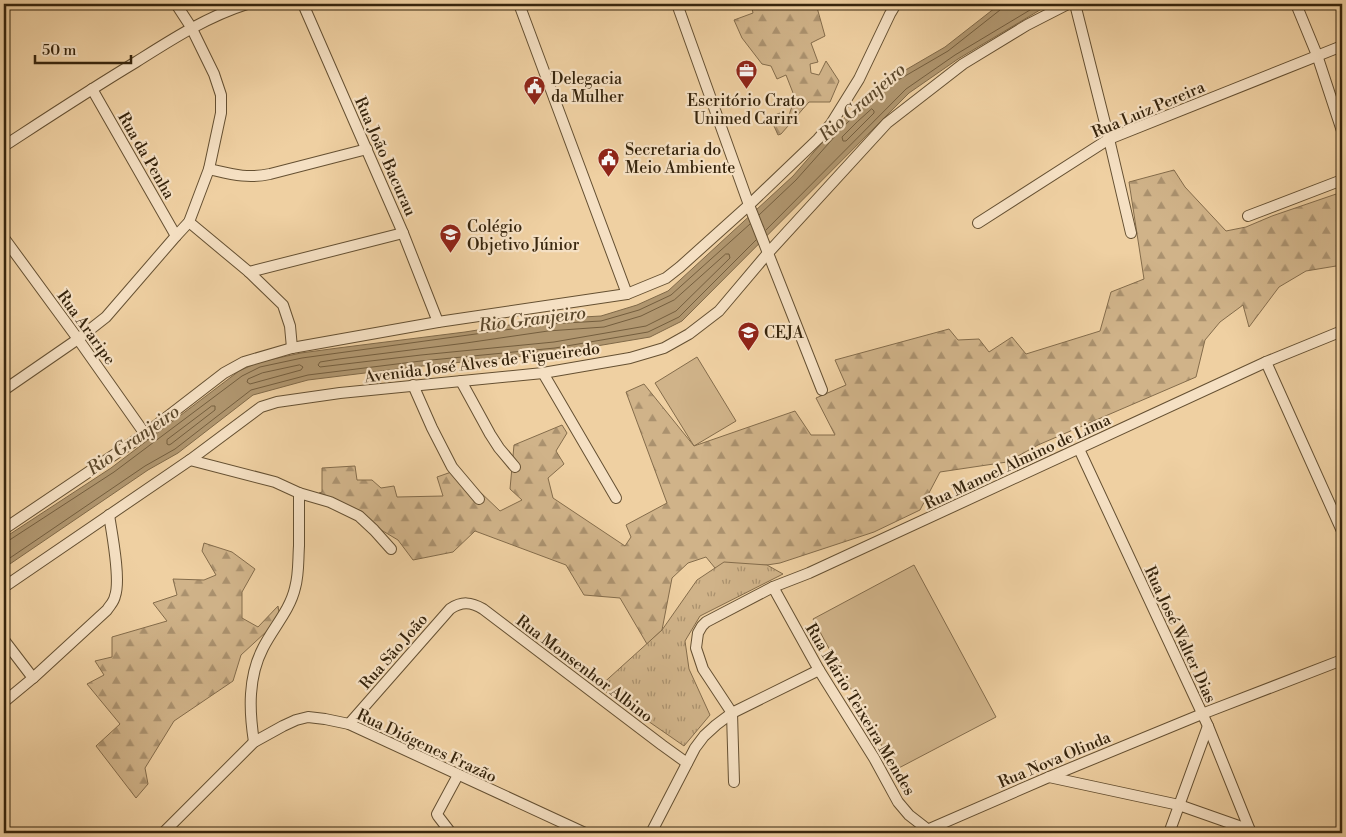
<svg xmlns="http://www.w3.org/2000/svg" width="1346" height="837" font-family="'Libre Bodoni',serif">
  <style>
    .grass { fill: #d0b389; stroke: #846c4b }
    .forest { fill: url(#forest-firs); stroke: #846c4b }
    .park { fill: url(#park-tufts); stroke: #846c4b }
    .water { fill: #b0966f; stroke: #806948 }
    .lines { fill: none; stroke-linecap: round; stroke-linejoin: round }
    .shore { stroke: #745e3e; stroke-width: 1 }
    .street-casing { stroke: #655032; stroke-width: 12 }
    .street { stroke: #f5e0c3; stroke-width: 10 }
    .labels { text-anchor: middle; stroke-width: 4.5; stroke-linejoin: round; paint-order: stroke }
    .poi-label { font-size: 16px; fill: #37250d; stroke: #f5e0c3; text-anchor: start }
    .street-label { font-size: 16px; fill: #37250d; stroke: #f5e0c3 }
    .water-label { font-size: 18px; font-style: italic; fill: #5b472a; stroke: #f5e0c3 }
  </style>
  <defs>
    <pattern id="forest-firs" width="22" height="20" patternUnits="userSpaceOnUse" patternTransform="scale(1.25)"><rect width="22" height="20" fill="#d0b389"/><path d="M5 1l3.5 6h-7zM16 11l3.5 6h-7z" fill="#aa916e"/></pattern>
    <pattern id="park-tufts" width="24" height="20" patternUnits="userSpaceOnUse" patternTransform="scale(1.25)"><rect width="24" height="20" fill="#d0b389"/><path d="M3 7l-1-3M5 7V3M7 7l1-3M15 17l-1-3M17 17v-4M19 17l1-3" fill="none" stroke="#aa916e"/></pattern>
  </defs>
  <rect width="100%" height="100%" fill="#efd0a2"/>
  <filter id="stains"><feTurbulence type="fractalNoise" baseFrequency=".004" numOctaves="4"/><feColorMatrix values="0 0 0 0 .2 0 0 0 0 .09 0 0 0 0 .02 0 0 0 .5 -.17"/></filter>
  <radialGradient id="worn" r=".72"><stop offset=".6" stop-color="#630" stop-opacity="0"/><stop offset="1" stop-color="#630" stop-opacity=".3"/></radialGradient>
  <g class="grass">
    <polygon points="697,357 736,421 694,446 655,383"/>
    <polygon points="914,565 996,717 895,770 813,619"/>
  </g>
  <g class="forest">
    <polygon points="751,4 816,4 825,36 811,43 818,62 810,64 811,73 819,75 826,61 839,81 830,102 809,102 781,134 778,135 770,117 780,113 789,115 795,98 786,75 777,79 771,66 762,64 742,38 734,20 753,13"/>
    <polygon points="1174,170 1185,187 1226,231 1246,227 1272,216 1342,192 1342,265 1306,271 1279,287 1249,327 1243,305 1220,322 1205,340 1196,377 1038,445 1007,462 940,472 920,510 874,532 780,563 767,565 715,568 706,557 688,563 672,578 662,630 647,644 620,598 584,595 566,565 475,531 453,552 413,560 398,540 319,493 322,492 322,468 355,466 357,480 372,480 381,488 394,486 397,497 443,496 437,477 457,470 500,511 522,500 510,489 514,445 562,425 567,433 556,451 564,464 548,478 553,498 625,546 631,537 626,525 667,503 626,392 644,384 694,446 795,411 811,435 835,435 816,398 846,385 835,360 949,329 958,340 979,339 989,352 1012,337 1026,354 1100,331 1111,292 1144,279 1129,182"/>
    <polygon points="204,543 232,552 255,569 242,592 242,618 258,627 278,606 280,619 241,655 233,681 174,721 145,768 148,784 136,798 96,746 120,724 87,684 104,675 95,661 112,657 112,637 167,621 153,603 177,595 173,579 204,580 216,575 202,551"/>
  </g>
  <polygon class="park" points="724,562 767,565 783,574 700,616 685,641 689,669 710,715 684,746 599,687 662,630 697,580"/>
  <polygon class="water" points="1000,4 1050,4 958,59 909,93 682,321 650,337 555,353 422,366 308,380 253,395 178,453 148,470 4,568 4,538 111,468 239,371 259,362 301,353 338,348 465,332 547,319 601,316 637,305 668,291 793,176 841,121 878,86 945,47"/>
  <g class="lines">
    <g class="shore">
      <polygon points="872,109 874,111 874,113 846,141 843,141 842,137 857,122"/>
      <polyline points="759,215 796,180 845,125 881,90 948,51 1000,10 1002,7 1003,4"/>
      <polyline points="766,230 906,89 955,55 1040,4"/>
      <polygon points="726,254 729,254 730,258 676,311 646,326 554,342 421,355 320,367 318,365 320,362 339,359 466,343 548,331 604,327 641,316 674,300"/>
      <polygon points="300,365 303,367 301,370 250,384 247,382 248,379 262,373"/>
      <polygon points="212,406 215,406 215,410 171,444 169,445 167,444 167,440"/>
      <polyline points="4,542 8,541 114,472 242,376 260,367 302,358 548,324 601,321 639,310 671,295 750,224"/>
      <polyline points="4,562 145,466 175,449 251,390 308,375 421,361 555,348 648,332 679,317 756,240"/>
    </g>
    <defs>
      <g id="street">
        <polyline points="303,4 403,233 438,322"/>
        <polyline points="519,4 627,294"/>
        <polyline points="677,4 749,205 822,390"/>
        <polyline points="1075,4 1109,139 1131,233"/>
        <polyline points="1296,4 1317,55 1342,131"/>
        <polyline points="92,89 176,236"/>
        <path d="M4,146C47,118 91,89 136,62C171,40 206,17 247,4"/>
        <path d="M209,169C231,174 247,179 270,174L367,149"/>
        <polyline points="1248,216 1342,180"/>
        <polyline points="189,222 249,272 283,305 290,326 292,348"/>
        <polyline points="978,223 1109,139 1342,46"/>
        <polyline points="4,238 78,339 145,434"/>
        <polyline points="249,272 403,233"/>
        <polyline points="1266,362 1342,531"/>
        <polyline points="543,373 616,498"/>
        <polyline points="461,381 490,434 499,448 515,467"/>
        <polyline points="413,385 432,428 452,467 479,499"/>
        <polyline points="4,390 78,339 106,317 176,236 189,222 209,169 221,113 221,95 214,74 191,27 176,4"/>
        <polyline points="1079,449 1208,726 1251,833"/>
        <polyline points="190,460 275,482 299,493 330,502 359,516 374,530 391,549"/>
        <polyline points="4,529 145,434 224,373 244,362 292,348 438,322 627,294 666,278 680,267 749,205 818,139 831,124 859,79 890,14 896,4"/>
        <polyline points="4,587 190,460 261,407 277,402 340,393 543,373 630,358 664,348 689,334 719,311 768,253 887,123 963,64 1027,25 1068,4"/>
        <polyline points="773,587 819,670 874,758 898,802 909,815 927,829 936,833"/>
        <polyline points="4,640 33,678"/>
        <path d="M4,702L33,678L107,610C110,605 114,602 115,596C121,580 112,534 109,515"/>
        <path d="M349,724L450,609C462,601 471,602 483,609L662,745L687,763"/>
        <path d="M254,742C249,710 248,677 263,648C273,628 290,610 295,588C299,574 298,560 299,546C299,528 299,511 299,493"/>
        <polyline points="1049,777 1179,805 1250,830"/>
        <polyline points="734,782 732,713 703,669 696,648 698,633 702,626 706,622 773,587 809,573 1266,362 1342,331"/>
        <polyline points="163,833 254,742 283,726 296,720 308,717 325,719 349,724 585,833"/>
        <polyline points="451,833 438,816 437,814 458,775"/>
        <polyline points="651,833 695,748 704,736 716,725 732,713 819,670"/>
        <polyline points="920,833 1049,777 1202,714 1342,660"/>
        <polyline points="1169,833 1208,726"/>
      </g>
    </defs>
    <use href="#street" class="street-casing"/>
    <use href="#street" class="street"/>
  </g>
  <defs>
    <symbol id="office-pin" viewBox="-11 -11 22 30"><path d="M0 17L-7.5 6A9.5 9.5 0 1 1 7.5 6Z" fill="#8f2418" stroke="#f5e0c3"/><path d="M-6-3h4V-5.5h4V-3h4V5H-6ZM-1-4.5V-3h2v-1.5ZM-6 0V1H6V0Z" fill="#fff"/></symbol>
    <symbol id="civic-pin" viewBox="-11 -11 22 30"><path d="M0 17L-7.5 6A9.5 9.5 0 1 1 7.5 6Z" fill="#8f2418" stroke="#f5e0c3"/><path d="M-.6-6.5H3V-4.5H.6V-3L4-1V1h2V6H-6V1h2V-1L-.6-3ZM-1.2 2.5V6h2.4V2.5Z" fill="#fff"/></symbol>
    <symbol id="school-pin" viewBox="-11 -11 22 30"><path d="M0 17L-7.5 6A9.5 9.5 0 1 1 7.5 6Z" fill="#8f2418" stroke="#f5e0c3"/><path d="M0-5L7-2L0 1L-7-2ZM-4 1L0 2.5L4 1V4Q0 6-4 4Z" fill="#fff"/></symbol>
  </defs>
  <g fill-rule="evenodd">
    <use href="#office-pin" x="734" y="58" width="25" height="34"/>
    <use href="#civic-pin" x="522" y="74" width="25" height="34"/>
    <use href="#civic-pin" x="596" y="146" width="25" height="34"/>
    <use href="#school-pin" x="438" y="222" width="25" height="34"/>
    <use href="#school-pin" x="736" y="320" width="25" height="34"/>
  </g>
  <g class="labels">
    <g class="poi-label">
      <text x="551" y="84">Delegacia<tspan x="551" dy="18">da Mulher</tspan></text>
      <text x="746" y="106" text-anchor="middle">Escritório Crato<tspan x="746" dy="18">Unimed Cariri</tspan></text>
      <text x="625" y="155">Secretaria do<tspan x="625" dy="18">Meio Ambiente</tspan></text>
      <text x="467" y="232">Colégio<tspan x="467" dy="18">Objetivo Júnior</tspan></text>
      <text x="764" y="338">CEJA</text>
    </g>
    <g class="street-label">
      <text transform="translate(1148 109) rotate(-23)" y="6">Rua Luiz Pereira</text>
      <text transform="translate(147 155) rotate(60)" y="6">Rua da Penha</text>
      <text transform="translate(386 156) rotate(66)" y="6">Rua João Bacurau</text>
      <text transform="translate(87 327) rotate(54)" y="6">Rua Araripe</text>
      <text transform="translate(482 362) rotate(-7)" y="6">Avenida José Alves de Figueiredo</text>
      <text transform="translate(1017 461) rotate(-25)" y="6">Rua Manoel Almino de Lima</text>
      <text transform="translate(1181 634) rotate(65)" y="6">Rua José Walter Dias</text>
      <text transform="translate(393 651) rotate(-49)" y="6">Rua São João</text>
      <text transform="translate(585 668) rotate(37)" y="6">Rua Monsenhor Albino</text>
      <text transform="translate(861 709) rotate(59)" y="6">Rua Mário Teixeira Mendes</text>
      <text transform="translate(427 745) rotate(25)" y="6">Rua Diógenes Frazão</text>
      <text transform="translate(1054 759) rotate(-23)" y="6">Rua Nova Olinda</text>
    </g>
    <g class="water-label">
      <text transform="translate(862 102) rotate(-41)" y="6">Rio Granjeiro</text>
      <text transform="translate(532 319) rotate(-7)" y="6">Rio Granjeiro</text>
      <text transform="translate(133 440) rotate(-35)" y="6">Rio Granjeiro</text>
    </g>
  </g>
  <rect width="1346" height="837" fill="none" stroke="#efd0a2" stroke-width="20"/>
  <rect x="5" y="5" width="1336" height="827" fill="none" stroke="#37250d" stroke-width="2.5"/>
  <rect x="10" y="10" width="1326" height="817" fill="none" stroke="#37250d"/>
  <path d="M35 55v8h96v-8" fill="none" stroke="#37250d" stroke-width="2.5"/>
  <text x="42" y="55" font-size="15" fill="#37250d" stroke="#f5e0c3" stroke-width="4" paint-order="stroke">50 m</text>
  <rect width="100%" height="100%" filter="url(#stains)"/>
  <rect width="100%" height="100%" fill="url(#worn)"/>
</svg>
